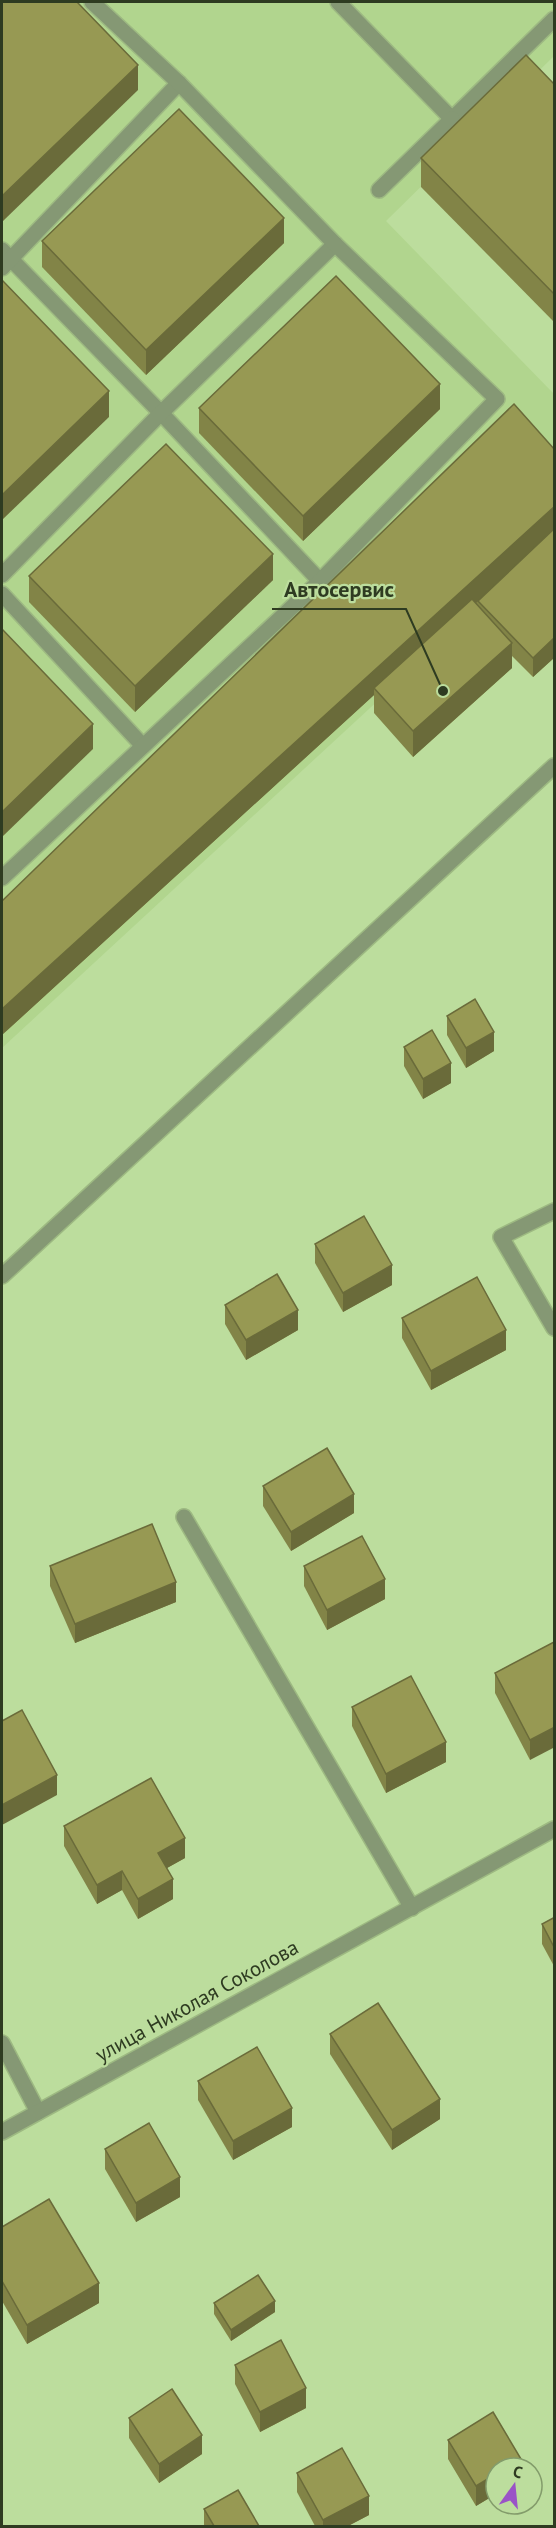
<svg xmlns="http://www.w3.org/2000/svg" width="556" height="2528" font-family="'PT Sans',sans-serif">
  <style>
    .built { fill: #b1d58e }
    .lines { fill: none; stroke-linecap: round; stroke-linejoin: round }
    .minor-casing { stroke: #9db982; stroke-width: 18 }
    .minor { stroke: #859874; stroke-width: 15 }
    .wall { fill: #828447 }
    .shaded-wall { fill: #6a6b3a }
    .building { fill: #979953; stroke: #6a6b3a; stroke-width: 1.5 }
    .labels { text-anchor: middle; stroke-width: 4.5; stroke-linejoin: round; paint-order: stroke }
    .street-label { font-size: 21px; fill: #2e3b21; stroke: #bcdd9d }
    .leader { fill: none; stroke: #2e3b21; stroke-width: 2 }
    .callout-dot { fill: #2e3b21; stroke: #bcdd9d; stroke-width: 2 }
    .callout-label { font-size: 22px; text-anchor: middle; font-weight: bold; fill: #2e3b21; stroke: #bcdd9d; stroke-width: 4.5; stroke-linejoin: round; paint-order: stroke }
  </style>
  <rect width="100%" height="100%" fill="#bcdd9d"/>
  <polygon class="built" points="2,2 554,2 554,56 386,221 554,394 554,538 2,1048"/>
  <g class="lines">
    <defs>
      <g id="minor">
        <polyline points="338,2 452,119 554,19"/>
        <polyline points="379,190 452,119"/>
        <polyline points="2,250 161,413 320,581"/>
        <polyline points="2,268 179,83"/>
        <polyline points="2,575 161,413 335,244"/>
        <polyline points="2,594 143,746"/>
        <polyline points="2,878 320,581 497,399 335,244 179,83 92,2"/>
        <polyline points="554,1211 501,1237 554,1328"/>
        <polyline points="2,1276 554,766"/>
        <polyline points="184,1517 412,1908"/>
        <polyline points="2,2043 38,2112"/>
        <polyline points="2,2132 554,1829"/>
      </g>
    </defs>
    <use href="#minor" class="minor-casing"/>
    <use href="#minor" class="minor"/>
  </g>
  <g class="wall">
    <polygon points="555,85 555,323 421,187 421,158"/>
    <polygon points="42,241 284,243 146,375 42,267"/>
    <polygon points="199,408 440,409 303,541 199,433"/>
    <polygon points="555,450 555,657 533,677 512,656 512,668 413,757 374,713 374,695 2,1035"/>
    <polygon points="29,576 273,580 135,712 29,602"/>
    <polygon points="447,1016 494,1051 466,1068 447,1035"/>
    <polygon points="404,1047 451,1083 423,1099 404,1066"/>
    <polygon points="315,1244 392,1285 343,1312 315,1263"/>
    <polygon points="225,1305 298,1330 246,1360 225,1324"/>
    <polygon points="402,1318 506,1350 431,1390 402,1338"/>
    <polygon points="263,1486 354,1513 291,1551 263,1506"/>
    <polygon points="50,1566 176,1602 75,1643 50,1586"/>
    <polygon points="304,1566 385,1599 327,1630 304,1586"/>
    <polygon points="554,1642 530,1760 495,1693 495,1673"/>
    <polygon points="352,1707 446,1762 386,1793 352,1726"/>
    <polygon points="64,1826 185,1858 167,1868 173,1899 138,1919 122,1890 97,1904 64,1846"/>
    <polygon points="555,1917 555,1968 542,1944 542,1924"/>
    <polygon points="330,2034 440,2119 392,2150 330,2054"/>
    <polygon points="198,2081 292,2127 233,2160 198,2100"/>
    <polygon points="105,2149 180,2197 136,2222 105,2169"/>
    <polygon points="2,2227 99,2303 27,2344 2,2301"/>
    <polygon points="214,2303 275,2312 231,2341 214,2314"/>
    <polygon points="235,2365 306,2408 260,2432 235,2384"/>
    <polygon points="129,2418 202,2454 159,2483 129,2438"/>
    <polygon points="448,2440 521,2468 496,2468 496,2494 476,2506 448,2459"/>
    <polygon points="297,2473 369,2515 348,2526 315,2526 297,2492"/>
    <polygon points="204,2509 259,2526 204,2526"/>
  </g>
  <g class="shaded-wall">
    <polygon points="138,65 138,90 2,222 2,196"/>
    <polygon points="284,218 284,243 146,375 146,350"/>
    <polygon points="440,384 440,409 303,541 303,516"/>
    <polygon points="109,391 109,417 2,520 2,495"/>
    <polygon points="555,506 555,531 378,692 374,688 374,695 2,1035 2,1009"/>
    <polygon points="273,554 273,580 135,712 135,686"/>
    <polygon points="555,637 555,657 533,677 533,658"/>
    <polygon points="512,643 512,668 413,757 413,731"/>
    <polygon points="93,724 93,749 2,837 2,812"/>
    <polygon points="494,1032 494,1051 466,1068 466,1048"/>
    <polygon points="451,1063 451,1083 423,1099 423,1079"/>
    <polygon points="392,1265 392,1285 343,1312 343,1293"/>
    <polygon points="298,1310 298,1330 246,1360 246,1340"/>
    <polygon points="506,1330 506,1350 431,1390 431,1371"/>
    <polygon points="354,1494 354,1513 291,1551 291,1532"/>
    <polygon points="385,1579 385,1599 327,1630 327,1610"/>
    <polygon points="176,1582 176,1602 75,1643 75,1624"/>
    <polygon points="555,1727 555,1747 530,1760 530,1740"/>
    <polygon points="446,1742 446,1762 386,1793 386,1774"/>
    <polygon points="57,1775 57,1795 2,1825 2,1805"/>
    <polygon points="185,1838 185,1858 158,1873 158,1853"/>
    <polygon points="122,1871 122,1890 97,1904 97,1885"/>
    <polygon points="173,1879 173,1899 138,1919 138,1899"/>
    <polygon points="440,2099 440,2119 392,2150 392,2130"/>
    <polygon points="292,2108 292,2127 233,2160 233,2141"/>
    <polygon points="180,2177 180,2197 136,2222 136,2203"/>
    <polygon points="99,2283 99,2303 27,2344 27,2325"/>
    <polygon points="275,2301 275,2312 231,2341 231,2330"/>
    <polygon points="306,2388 306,2408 260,2432 260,2412"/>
    <polygon points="202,2435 202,2454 159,2483 159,2464"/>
    <polygon points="521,2459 521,2468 506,2468"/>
    <polygon points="496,2474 496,2494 476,2506 476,2486"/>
    <polygon points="369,2496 369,2515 348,2526 323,2526 323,2520"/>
  </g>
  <g class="building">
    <polygon points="2,2 77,2 138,65 2,196"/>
    <polygon points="526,55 555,85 555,295 421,158"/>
    <polygon points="179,109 284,218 146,350 42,241"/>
    <polygon points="336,276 440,384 303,516 199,408"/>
    <polygon points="2,280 109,391 2,495"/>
    <polygon points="514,404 555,450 555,506 2,1009 2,901"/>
    <polygon points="166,444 273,554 135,686 29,576"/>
    <polygon points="555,528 555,637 533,658 478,601"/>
    <polygon points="472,599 512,643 413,731 374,688"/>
    <polygon points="2,629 93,724 2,812"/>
    <polygon points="475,999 494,1032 466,1048 447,1016"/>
    <polygon points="432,1030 451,1063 423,1079 404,1047"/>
    <polygon points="364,1216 392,1265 343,1293 315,1244"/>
    <polygon points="277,1274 298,1310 246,1340 225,1305"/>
    <polygon points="477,1277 506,1330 431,1371 402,1318"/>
    <polygon points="327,1448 354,1494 291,1532 263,1486"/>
    <polygon points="152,1524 176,1582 75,1624 50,1566"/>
    <polygon points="362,1536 385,1579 327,1610 304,1566"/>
    <polygon points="554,1642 555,1727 530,1740 495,1673"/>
    <polygon points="411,1676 446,1742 386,1774 352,1707"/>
    <polygon points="22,1710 57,1775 2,1805 2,1721"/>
    <polygon points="151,1778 185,1838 158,1853 173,1879 138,1899 122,1871 97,1885 64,1826"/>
    <polygon points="555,1917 555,1949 542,1924"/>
    <polygon points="378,2003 440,2099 392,2130 330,2034"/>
    <polygon points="257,2047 292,2108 233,2141 198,2081"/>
    <polygon points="149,2123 180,2177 136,2203 105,2149"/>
    <polygon points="49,2199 99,2283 27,2325 2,2281 2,2227"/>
    <polygon points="258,2275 275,2301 231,2330 214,2303"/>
    <polygon points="281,2340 306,2388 260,2412 235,2365"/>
    <polygon points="172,2389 202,2435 159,2464 129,2418"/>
    <polygon points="493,2412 521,2459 506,2468 496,2468 496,2474 476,2486 448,2440"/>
    <polygon points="342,2448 369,2496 323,2520 297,2473"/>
    <polygon points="238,2490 259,2526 214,2526 204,2509"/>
  </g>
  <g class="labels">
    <g class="street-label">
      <text transform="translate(197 2001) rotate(-29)" y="7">улица Николая Соколова</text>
    </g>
  </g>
  <path class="leader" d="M443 691L406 609H272"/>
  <circle class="callout-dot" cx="443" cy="691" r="6"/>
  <g class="callout-label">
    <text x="339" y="597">Автосервис</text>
  </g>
  <rect width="556" height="2528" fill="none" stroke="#2e3b21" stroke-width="6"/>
  <g transform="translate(514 2486) rotate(15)"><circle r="28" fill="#bcdd9d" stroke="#839c6b" stroke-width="1.5"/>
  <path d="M0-4.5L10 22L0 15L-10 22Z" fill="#9a53c7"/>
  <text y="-9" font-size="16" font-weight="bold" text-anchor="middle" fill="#2e3b21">С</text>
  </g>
</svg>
